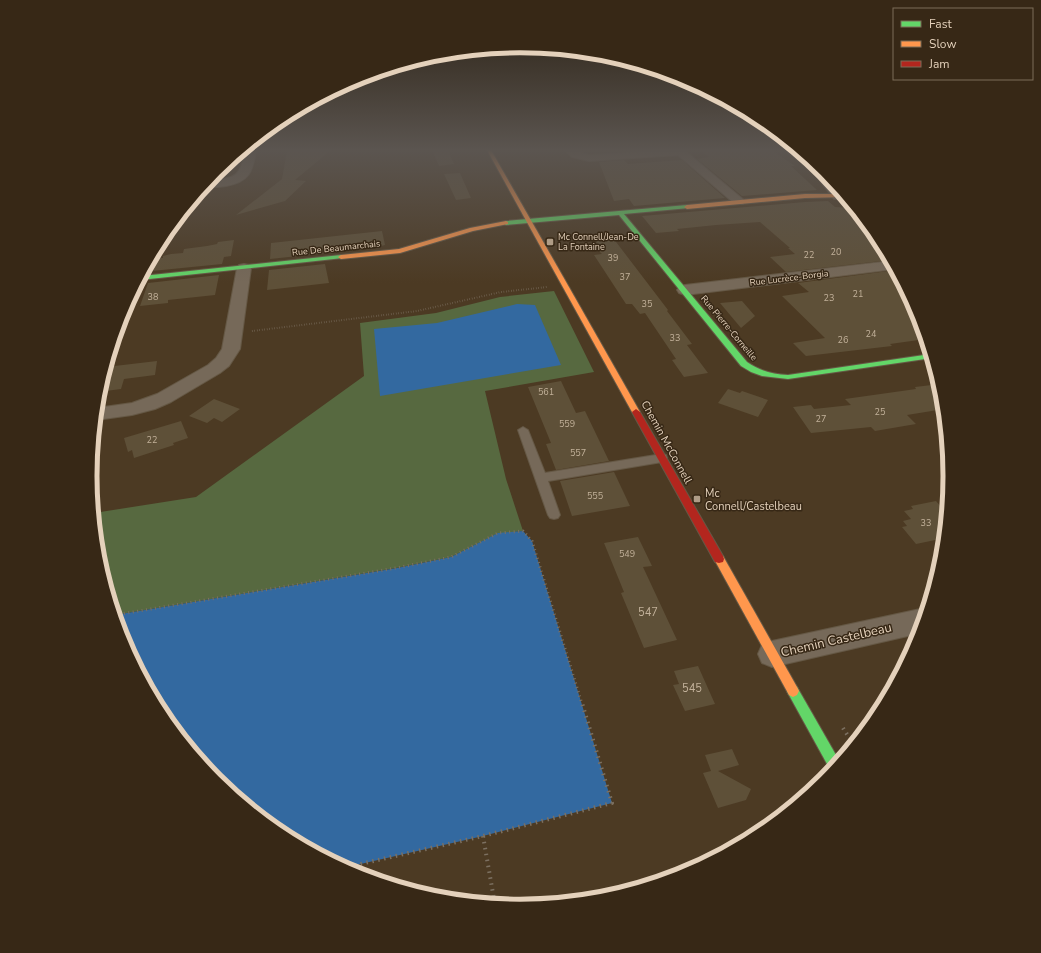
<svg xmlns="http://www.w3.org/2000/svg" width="1041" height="953" font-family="'Nunito Sans',sans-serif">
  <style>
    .green { fill: #576940 }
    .water { fill: #3369a0 }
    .building { fill: #5e5038 }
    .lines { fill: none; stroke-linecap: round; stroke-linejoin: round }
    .lane-casing { stroke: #655845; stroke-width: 2 }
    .street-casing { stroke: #655845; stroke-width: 2 }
    .fast-casing { stroke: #655845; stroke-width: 2 }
    .slow-casing { stroke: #655845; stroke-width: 2 }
    .jam-casing { stroke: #655845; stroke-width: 2 }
    .path-far2 { stroke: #7c7061; stroke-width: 2; stroke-dasharray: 0.5 2; stroke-linecap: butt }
    .path-far1 { stroke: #7c7061; stroke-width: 3; stroke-dasharray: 1 3.5; stroke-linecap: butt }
    .path { stroke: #7c7061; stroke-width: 4; stroke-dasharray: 1.5 4.5; stroke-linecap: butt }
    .lane { fill: #766959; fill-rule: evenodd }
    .street { fill: #766959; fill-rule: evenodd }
    .fast { fill: #63d668; fill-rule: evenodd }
    .slow { fill: #ff974d; fill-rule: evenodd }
    .jam { fill: #b3261e; fill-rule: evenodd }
    .poi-dot { fill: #af9c86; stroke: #372816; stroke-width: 1.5 }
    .labels { text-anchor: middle; stroke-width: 3; stroke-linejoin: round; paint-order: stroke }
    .far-poi-label { font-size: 9px; fill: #e4d1bb; stroke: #372816; text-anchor: start }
    .far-street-label { font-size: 9px; fill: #e4d1bb; stroke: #372816 }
    .number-label { font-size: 9px; fill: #c2b19a }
    .street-label { font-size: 11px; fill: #e4d1bb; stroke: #372816 }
    .poi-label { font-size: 11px; fill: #e4d1bb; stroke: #372816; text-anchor: start }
    .near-number-label { font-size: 11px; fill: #c2b19a }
    .near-street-label { font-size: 13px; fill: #e4d1bb; stroke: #372816 }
    .rim { fill: none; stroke: #e4d1bb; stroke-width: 5 }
  </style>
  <rect width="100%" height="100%" fill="#4c3a23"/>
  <polygon class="green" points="554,291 594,372 485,391 506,479 523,531 497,534 451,557 396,568 115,615 98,560 94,513 196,497 364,376 360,323 436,313 500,297"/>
  <g class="water">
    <polygon points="517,304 535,305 561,365 380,396 374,329 437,323"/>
    <polygon points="523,531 532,541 612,803 483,836 343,868 281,834 216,781 162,715 123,641 115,615 397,568 451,557 498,533"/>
  </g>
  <g class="building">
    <polygon points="291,150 331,150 295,180 306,181 285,201 236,215 282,179 287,151"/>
    <polygon points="432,150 448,150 454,164 439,166"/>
    <polygon points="700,150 772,150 795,166 791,166 817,190 742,196 697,159 709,157"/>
    <polygon points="624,160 628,164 682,160 725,198 634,206 629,199 614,201 599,162"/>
    <polygon points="460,173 471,198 456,200 444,174"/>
    <polygon points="828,201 835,207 854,208 879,238 890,260 786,272 770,257 795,254 788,248 790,248 760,222 716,225 677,229 679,231 656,233 642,216 805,202"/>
    <polygon points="382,231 385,245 373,248 270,259 271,243"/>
    <polygon points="610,234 668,310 667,311 692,344 687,345 708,373 684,377 672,360 676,359 645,313 640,314 632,304 626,304 594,255 602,254 599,251 602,251 592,236"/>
    <polygon points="234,240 231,256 224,257 222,264 152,271 156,258 163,258 163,256 171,254 183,253 184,249 207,246 217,244 218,242"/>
    <polygon points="325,264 329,283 267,290 269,270"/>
    <polygon points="896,270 918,312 926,339 890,344 892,346 806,356 793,343 825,338 782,296 809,292 798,283"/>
    <polygon points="219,275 215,295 168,300 168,303 140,306 148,283"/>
    <polygon points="742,301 755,316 741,328 720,303"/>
    <polygon points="157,361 155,375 124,379 121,389 98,392 106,367"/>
    <polygon points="561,381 576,413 585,411 609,461 556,470 546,444 551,443 528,387"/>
    <polygon points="940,384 944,409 907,415 916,424 875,431 871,427 811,433 793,407 811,405 814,409 851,405 845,399 916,389 915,387"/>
    <polygon points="728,389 740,393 742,391 768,400 758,417 718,403"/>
    <polygon points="214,399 240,409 222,422 214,418 207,423 189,416"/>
    <polygon points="181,421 188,438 173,443 174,445 134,458 132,450 128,452 124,438"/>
    <polygon points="614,472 630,506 572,516 560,481"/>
    <polygon points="936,501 947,514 945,538 916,544 902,527 907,526 903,521 911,519 904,511 913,509 911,506"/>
    <polygon points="638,537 652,566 643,567 677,640 644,648 621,593 624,592 604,543"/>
    <polygon points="698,666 715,704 685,711 673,685 679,684 674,671"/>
    <polygon points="732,749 739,765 718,771 751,789 746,800 718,808 703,773 711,771 705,755"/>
  </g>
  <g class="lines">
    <defs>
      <polygon id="lane" points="523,427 528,430 545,473 662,454 666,455 667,458 666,461 662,462 548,481 560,515 558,518 554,519 550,518 548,515 518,430"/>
      <g id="street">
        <path d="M246,150H256C253,172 249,182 226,186C219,187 211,188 204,187L209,180C238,178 239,177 246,150Z"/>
        <path d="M565,150C576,150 579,152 589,155L684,150L745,201L743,204H735L678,155L589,161L572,157Z"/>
        <polygon points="785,150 797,150 800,152 825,172 844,196 842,199 834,199 810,168 786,152"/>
        <polygon points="891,261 895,269 685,295 679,293 677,290 679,287 685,285"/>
        <polygon points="244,264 249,265 251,268 240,349 229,366 220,373 171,402 155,409 132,415 96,420 97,408 132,403 157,394 208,365 216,358 222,349 237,268 239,265"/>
        <polygon points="925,608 928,609 921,633 772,667 762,663 758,654 762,645 772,641"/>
      </g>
      <g id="fast">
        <path d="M687,205L690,207L689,208L624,214L747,362C760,371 772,374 788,375L931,354L932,358L788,379L762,376L751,372L741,366L619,215L506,225L503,223L506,221Z"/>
        <polygon points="341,255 343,256 343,258 140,280 142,276"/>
        <polygon points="793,685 797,687 840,762 832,773 789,695 787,691 789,687"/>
      </g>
      <g id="slow">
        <polygon points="487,150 491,150 640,412 639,414 636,415 632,412"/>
        <polygon points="805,194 843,194 846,197 805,198 687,209 684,207 687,205"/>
        <polygon points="506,221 508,222 508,224 473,231 400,253 341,259 338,257 341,255 399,249 470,228"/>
        <polygon points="719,555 723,556 797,687 799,691 797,695 793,697 789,695 714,559 715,556"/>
      </g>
      <polygon id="jam" points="636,409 640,412 723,556 724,559 723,562 719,563 715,562 632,412"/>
    </defs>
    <use href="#lane" class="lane-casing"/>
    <use href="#street" class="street-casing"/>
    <use href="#fast" class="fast-casing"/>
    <use href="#slow" class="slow-casing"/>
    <use href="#jam" class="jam-casing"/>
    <polyline class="path-far2" points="252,331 417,311 501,292 547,287"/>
    <polyline class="path-far1" points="115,615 396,568 451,557 498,533 523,531 532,541 582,704"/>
    <g class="path">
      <polyline points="843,728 854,745"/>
      <polyline points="483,836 495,905"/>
      <polyline points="343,868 483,836 612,803 582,703"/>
    </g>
    <use href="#lane" class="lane"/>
    <use href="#street" class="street"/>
    <use href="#fast" class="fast"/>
    <use href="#slow" class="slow"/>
    <use href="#jam" class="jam"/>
  </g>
  <linearGradient id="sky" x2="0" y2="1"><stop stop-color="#2a2013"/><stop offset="0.53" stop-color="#5b5550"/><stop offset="1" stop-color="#5b5550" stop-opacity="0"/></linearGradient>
  <rect width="1041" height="283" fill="url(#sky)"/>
  <g class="poi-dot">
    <rect x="546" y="238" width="8" height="8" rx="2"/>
    <rect x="693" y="495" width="8" height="8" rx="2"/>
  </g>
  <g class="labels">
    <g class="far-poi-label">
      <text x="558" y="240">Mc Connell/Jean-De<tspan x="558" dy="10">La Fontaine</tspan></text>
    </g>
    <g class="far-street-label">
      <text transform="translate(336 248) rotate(-6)" y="3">Rue De Beaumarchais</text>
      <text transform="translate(789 278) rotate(-7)" y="3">Rue Lucrèce-Borgia</text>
      <text transform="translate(729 328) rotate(50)" y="3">Rue Pierre-Corneille</text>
    </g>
    <g class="number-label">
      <text x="836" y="255">20</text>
      <text x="809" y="258">22</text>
      <text x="613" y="261">39</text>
      <text x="625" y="280">37</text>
      <text x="858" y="297">21</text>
      <text x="153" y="300">38</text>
      <text x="829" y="301">23</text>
      <text x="647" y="307">35</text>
      <text x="871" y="337">24</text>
      <text x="675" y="341">33</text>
      <text x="843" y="343">26</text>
      <text x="546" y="395">561</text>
      <text x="880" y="415">25</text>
      <text x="821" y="422">27</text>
      <text x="567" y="427">559</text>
      <text x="152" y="443">22</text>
      <text x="578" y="456">557</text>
      <text x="595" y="499">555</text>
      <text x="926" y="526">33</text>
      <text x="627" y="557">549</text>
    </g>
    <g class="street-label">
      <text transform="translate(667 442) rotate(61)" y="4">Chemin McConnell</text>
    </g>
    <g class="poi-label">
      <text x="705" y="497">Mc<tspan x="705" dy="13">Connell/Castelbeau</tspan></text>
    </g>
    <g class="near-number-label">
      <text x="648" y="616">547</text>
      <text x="692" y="692">545</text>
    </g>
    <g class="near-street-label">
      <text transform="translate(836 639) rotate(-13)" y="5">Chemin Castelbeau</text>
    </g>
  </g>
  <path d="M0 0H1041V953H0ZM97 476a423 423 0 1 1 846 0a423 423 0 1 1-846 0Z" fill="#372816" fill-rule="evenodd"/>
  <path class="rim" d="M97 476a423 423 0 1 1 846 0a423 423 0 1 1-846 0Z"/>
  <rect x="893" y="8" width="140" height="72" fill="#372816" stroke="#7c6c58"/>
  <rect x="901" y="21" width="20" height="6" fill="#63d668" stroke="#7c6c58"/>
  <text x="929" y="28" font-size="12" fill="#e4d1bb">Fast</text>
  <rect x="901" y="41" width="20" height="6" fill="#ff974d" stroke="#7c6c58"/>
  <text x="929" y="48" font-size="12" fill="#e4d1bb">Slow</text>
  <rect x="901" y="61" width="20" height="6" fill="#b3261e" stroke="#7c6c58"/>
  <text x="929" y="68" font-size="12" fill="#e4d1bb">Jam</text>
</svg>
